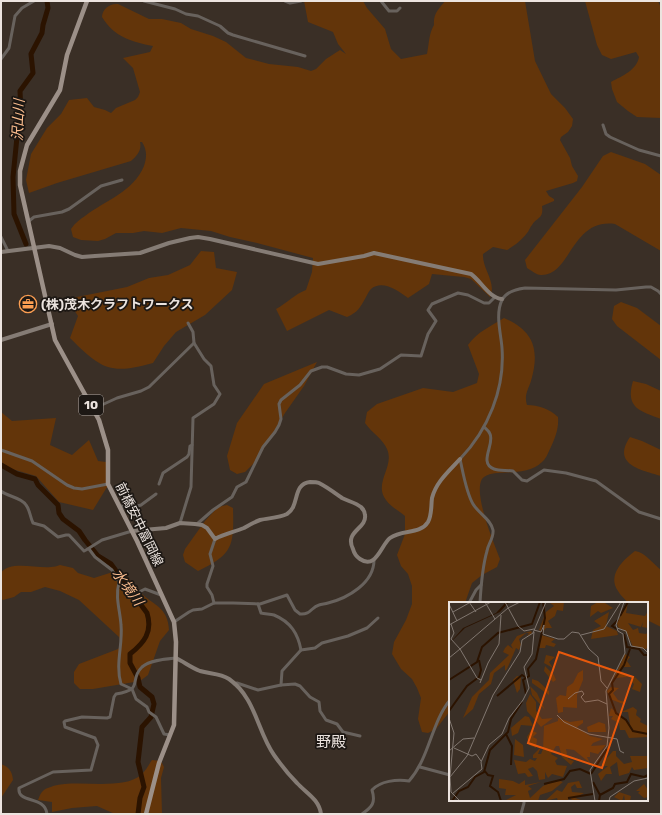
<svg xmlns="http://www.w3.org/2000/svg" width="662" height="815" font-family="Rubik,'Noto Sans JP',sans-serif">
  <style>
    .green { fill: #63350a }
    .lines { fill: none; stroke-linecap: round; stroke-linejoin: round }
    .river { stroke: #2b1300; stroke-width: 5 }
    .street { stroke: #68625d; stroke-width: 3 }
    .secondary { stroke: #857c75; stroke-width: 4 }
    .primary { stroke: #9c9088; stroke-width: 4.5 }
    .labels { text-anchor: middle; stroke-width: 3.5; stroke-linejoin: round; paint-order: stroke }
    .shield { fill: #1d1814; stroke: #aea7a2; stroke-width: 1 }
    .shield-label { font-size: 12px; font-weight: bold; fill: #ece4df }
    .poi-label { font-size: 13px; font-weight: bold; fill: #ece4df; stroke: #1d1814; text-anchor: start }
    .street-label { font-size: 13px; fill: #ece4df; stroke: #1d1814 }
    .water-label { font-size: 14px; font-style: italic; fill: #fdbe8f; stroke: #1d1814 }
    .quarter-label { font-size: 15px; fill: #ece4df; stroke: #1d1814 }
    .inset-river { fill: none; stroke: #2b1300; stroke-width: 2 }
    .inset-road { fill: none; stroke: #817770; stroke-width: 1 }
    .view { fill: #e8590c; fill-opacity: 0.15; stroke: #e8590c; stroke-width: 2 }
    .inset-edge { fill: none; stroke: #ece4df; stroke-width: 2 }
  </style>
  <rect width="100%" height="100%" fill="#3a2f26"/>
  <g class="green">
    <path d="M304,1H363L367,8L385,29L391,49L401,59L427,54C429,44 429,33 434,25C433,13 439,9 445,1H525L535,61L551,94L565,108L573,119L572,126L568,132L561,137L560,140L570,158L572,166L578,176L577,181L573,183L546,191L549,196L554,199V201L542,206C544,219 537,217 532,225C530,227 529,231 527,233C522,240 514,246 507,250L493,247L483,254C482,269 497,282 490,297L471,279L464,277L432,274L429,284L408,298C399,291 382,279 371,289C369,291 367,295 366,297C360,308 358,312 347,317L329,310L287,331L276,309C287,303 295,294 306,290L312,272L313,258L257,243L230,237L211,231L181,228L162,233L144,231L133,233H116L105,239L98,241L81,240L73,237L71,229C75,223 80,219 85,216C106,200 133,192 144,166C147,157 147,150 142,142H140C142,150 137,156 131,161L57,183L29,193L26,180L31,154L47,128L61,114L69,100L87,98L94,107L105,110L111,113L116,108L135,100L138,97L140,92L133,68L123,58L150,52L153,46C132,42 114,37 102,17C102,9 110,3 118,4L149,19H162L181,23L191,29L213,36L226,42L246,58L269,64L298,67L311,71L316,69L326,59L340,50L346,54L338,44L333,32L308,22Z"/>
    <path d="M585,1H658L661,8V118L637,117L628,111L617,102L612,89L611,82C622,76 637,70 639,57L636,52L611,59L602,55L597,45Z"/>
    <path d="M611,152L645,164L661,175V251L615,224C571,218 571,276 541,275C536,275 531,270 527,268L525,260L582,187L603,156Z"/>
    <path d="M201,251L214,252L216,268L237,272L232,290L205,315L176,332L164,346L153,363C110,375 101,369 70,338L78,316L67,299L127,287L149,278L168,275L190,265Z"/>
    <polygon points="621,302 637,308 661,326 661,360 617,326 612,319 614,306"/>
    <path d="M504,318C534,331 540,350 531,381C528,390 524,395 527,405C538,405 550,409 558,417C559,429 555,438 550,449C548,453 546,459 542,462C525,479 491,467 482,479C473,494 494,543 500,559L497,567L482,575L472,583L465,603H450V711L436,729L428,733L422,732L418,719L421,698L417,688L412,679L401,669L392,654L394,642L406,620L412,604V586L408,574L401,566L397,555L405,534V516C399,511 390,506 386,500C373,483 395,467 387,449C383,439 372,433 365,423L367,412L377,404L423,388L453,392L477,383L479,374L468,345C477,332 491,326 504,318Z"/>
    <polygon points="317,362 304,386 285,413 257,460 245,472 237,474 230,470 227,456 237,423 264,384"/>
    <path d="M633,381L646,384L661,391V419C640,411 625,408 633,381Z"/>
    <polygon points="1,412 12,421 56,418 50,445 72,455 89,440 98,461 106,462 107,487 93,510 59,502 36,476 12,469 1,462"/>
    <path d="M630,437L642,441L661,450V476C642,470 611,465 630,437Z"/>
    <path d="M227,505L233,508C234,546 233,554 198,571L185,562L183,555L185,549L205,521L218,507Z"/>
    <path d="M635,551C646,553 652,563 661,570V627L647,620V603H628C625,599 620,595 618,591C607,575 623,560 635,551Z"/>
    <path d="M60,565L73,568L78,573L94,578L119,570C128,575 132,583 139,591C152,605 168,606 169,630L160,641L148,675L140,681L93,689H80L74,683V672L79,664L118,649L121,645L119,637L79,600L60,591L45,587L31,592H21L14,597L3,600L1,599V573C9,560 38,569 51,567C54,567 57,566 60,565Z"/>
    <path d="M152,760L161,761L164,767L161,778L162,814H115L97,806L72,808L52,812V802L38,800C39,798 40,794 42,792C45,788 49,788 53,786C78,779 122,791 141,775C146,771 149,764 152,760Z"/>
    <path d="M1,764C9,767 12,771 13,780L1,798Z"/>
  </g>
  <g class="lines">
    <g class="river">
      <polyline points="26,244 14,214 13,177 17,137 21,113 20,91 33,73 31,54 42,33 43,25 48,8 47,1"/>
      <path d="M1,465L17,474L35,479L38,485L58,505L59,513L63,519L79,531L85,540L98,556L111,564L147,613C153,632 144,643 130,654V663L138,678L140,687L152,697L154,704L151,717L142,727L138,762L144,787L140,798L138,814"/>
    </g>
    <g class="street">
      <polyline points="144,1 175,9 186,14 198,16 220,26 228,33 233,35 305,56"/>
      <polyline points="285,1 290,3 301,1"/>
      <polyline points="381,1 389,11 397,11 400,8"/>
      <polyline points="1,59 9,48 15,16 22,8 34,1"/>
      <polyline points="603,125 606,134 610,137 639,150 661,156"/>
      <polyline points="29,221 34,217 62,212 69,209 101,186 122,180"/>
      <polyline points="1,237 8,251"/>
      <polyline points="188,323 193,332 194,343"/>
      <polyline points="93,409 117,398 141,391 149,387 194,343 204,359 211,366 214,385 220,394 214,404 193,418 191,487 180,523"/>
      <path d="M484,427C486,429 489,431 490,434C495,444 478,463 494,469C499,471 507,470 513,471L522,480L527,481L544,470L566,473L596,481L639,512L661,519"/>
      <polyline points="1,450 32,461 67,485 74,488 82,489 108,484"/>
      <polyline points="159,484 163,473 187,457 189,454 190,446 192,445"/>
      <path d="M1,491C8,497 21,497 26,505C30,510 30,517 33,523L44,526L58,537L66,535H69L84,551L86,550L102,540L132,531"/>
      <polyline points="119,506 122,506 127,509 141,505 156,494"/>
      <polyline points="197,524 213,510 232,497 237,487 246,482 263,447 275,432 279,425 281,419 279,404 281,400 300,385 311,371 322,367 327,367 346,374 359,375 380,369 401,355 421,356 428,334 436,321 428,310 432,304 458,293 468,295 484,303 489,303 495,297"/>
      <polyline points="89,549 95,557 112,570 119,582 131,596 145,589 161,595"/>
      <path d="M119,582C115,599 120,609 121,625C123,645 115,664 121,684L132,689L136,699L147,707L149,712L156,717L164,734L170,735"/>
      <polyline points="214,603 212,595 207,587 207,584 213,566 210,554 215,539"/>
      <polyline points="469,603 476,590 481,585"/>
      <path d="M480,603C481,585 482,568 487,551C488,544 494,538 493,530C491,519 478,513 473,504C466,492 463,472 460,459C488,430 505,389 502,348C501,334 495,314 502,300C506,292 517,289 525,288L616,290L646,287H651L658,291L661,294"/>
      <path d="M174,622L189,612L193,610L202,609L214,603H233L260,604L287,595L295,610L300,614C311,615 311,607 319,605C322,604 325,604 328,603C348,598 374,583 374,560"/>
      <polyline points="301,650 315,648 322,643 348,636 367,628 378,618"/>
      <path d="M234,684L237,683L258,690L281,685L282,671L301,650C298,634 291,622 274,615C270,614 265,614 261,613L258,604"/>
      <polyline points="281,685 295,684 300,686 310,697 319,702 320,711 326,720 337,724 343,732 360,736"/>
      <polyline points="420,767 450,775"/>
      <path d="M47,814C45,795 17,804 19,788L53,772L91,770L98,745L95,738L65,727L64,722L65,721L82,717L107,718L110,717L114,697L116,694C145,689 128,681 142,667C150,660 166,659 176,658"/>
      <path d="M362,814C372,807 376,803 372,790C380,781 397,779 409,781C430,757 431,723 450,700"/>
      <polyline points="521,814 524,803 524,800"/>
    </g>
    <g class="secondary">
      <path d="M1,252L49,246L60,248L75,255L82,257L95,256L140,253L169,243L190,238L198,237L210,239L318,264L364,256L374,253L471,274C481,281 489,298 502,299"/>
      <polyline points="1,340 52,324"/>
      <path d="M132,531L166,528L180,523L195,524L202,525L207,528L215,539C224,534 234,532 244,528C249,525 254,522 260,520C268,518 279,518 287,514C300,506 292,484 310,482C313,482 317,482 319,483C327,487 335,493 342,498C348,501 356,503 361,507C363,509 365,512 365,515C367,529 344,531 353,549C354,553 357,557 360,559C376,570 381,545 390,538C402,529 420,535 428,522C432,515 431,505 432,498C436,482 449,471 460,459"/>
      <path d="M176,658C184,662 192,668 200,671C210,674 220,673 229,679C256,698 257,731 274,755C281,765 289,775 297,783C306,793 319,799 321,814"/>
    </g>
    <polyline class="primary" points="87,1 67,55 60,90 27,145 20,171 20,185 55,340 99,420 108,450 108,484 137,541 174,622 176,642 174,725 159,763 146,814"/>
  </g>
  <defs>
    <symbol id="office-ring" viewBox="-11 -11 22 22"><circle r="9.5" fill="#1d1814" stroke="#fc9e52" stroke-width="1.5"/><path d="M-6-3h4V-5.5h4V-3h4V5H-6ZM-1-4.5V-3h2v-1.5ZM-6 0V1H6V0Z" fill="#fc9e52"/></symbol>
  </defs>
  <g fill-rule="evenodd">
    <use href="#office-ring" x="18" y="294" width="20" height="20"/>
  </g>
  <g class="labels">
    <rect class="shield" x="79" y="395" width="24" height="20" rx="3"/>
    <g class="shield-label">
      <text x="91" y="409">10</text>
    </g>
    <g class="poi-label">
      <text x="41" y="309">(株)茂木クラフトワークス</text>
    </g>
    <g class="street-label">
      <text transform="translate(140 524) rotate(64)" y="5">前橋安中富岡線</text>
    </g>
    <g class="water-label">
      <text transform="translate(18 120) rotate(-87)" y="5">沢山川</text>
      <text transform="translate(128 587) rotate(54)" y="5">水境川</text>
    </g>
    <g class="quarter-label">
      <text x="331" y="747">野殿</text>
    </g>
  </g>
  <g transform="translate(449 602)">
    <rect width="199" height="199" fill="#3a2f26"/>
    <path d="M100,0H115L114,9L108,8L106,14L99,19L103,26H97L94,30L90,28L97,10L105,4ZM149,0L156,1L164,6L152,11L149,9L141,15L142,4ZM179,0L177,11L196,14L199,9V26L193,25L194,20L192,25L179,21L184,28L189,26L190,31L197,32L199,30V45L197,47L184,45L178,31L169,25L168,21ZM160,10L157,24L168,29L169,33L142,37L144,28L152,24L145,19ZM82,29L83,31L78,34L80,31H77L70,37L72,43L70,48L67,46L58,67L56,69V63L45,71L42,82L30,92L24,107L14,116L23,95L40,78L41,71L60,53L54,50L56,46L59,43L64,47L62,43L68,34ZM92,33L106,37L102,40L107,42L105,45L97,43L96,46H90ZM176,52L181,55L178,59L182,65H174L171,70L179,75L165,76ZM97,53L106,55L100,60L104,66L95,61ZM96,64L105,73L107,78L104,80L95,69ZM134,68V78L128,93V106L114,105V110L109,111L107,96L111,93L117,94L118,85L124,81L129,71ZM68,74L72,75L71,87L68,91L64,78ZM186,75L193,82L191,90L183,87L185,82L181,79ZM83,77L89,79L100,89V93L83,81ZM81,84L88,91L96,108L83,93ZM162,85L170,86L164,91L169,98L176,100L174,102L161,97L158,89ZM81,92L87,100V109L93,117L104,116L92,125L78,109L77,101ZM184,105L188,108L187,113L192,117L191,120L199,124V135L180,136L176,128H171L170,121L162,117L164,114H160L162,106L181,122L179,110H172ZM76,114L80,115L84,124L72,123L69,131L63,134L62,126ZM109,116L121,120L134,118V121L128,125L141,134L154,137L144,141L142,144L157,143L149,152L141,150V155H138L141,161L125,148L117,147L119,157L125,159L122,163L113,155L110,144H107L102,152L109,156L106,159L108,163L118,164L114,175L103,172L99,176L96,170V177L90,178L88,169L84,165L79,167L84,174L79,175L76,171L69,172L65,158L77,160L81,157L86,159L88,156H84V153L92,145L89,152H92L94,147L95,124L109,119ZM150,120L156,122L157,130H139L138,125ZM82,128L88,131L84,135L88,137L87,146L80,143L78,135ZM66,137L74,143L75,155L65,153ZM164,149H167V154L175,162L183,160L181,154H199V166L185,168L183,165L180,171L170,174L168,160L161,165L163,172H157L152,179L149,172L159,164H153V162ZM50,177L64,179L70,182L76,178V183L92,180L79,184L83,187L79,189L81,196L94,184L108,178L114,180L103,189L91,193L89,199H55L67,193H56L57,187L50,186ZM130,179L133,186H128L126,182L122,185L123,190L135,191L126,196L135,199H124L120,195L119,199H109L108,196L96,199L108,188L113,190L119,181ZM195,182L199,188V195L195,196L189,191L191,189H187ZM170,190L182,194L181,199H176L175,193L173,199L165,195Z" fill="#63350a"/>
    <path d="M57,0H60L51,10L16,26L0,42L14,26L47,11Z" fill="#2b1300"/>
    <path class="inset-river" d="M171,14L179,0M168,27L163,24L169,18M175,32L178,45L190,47L195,53H199M181,47L175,63L163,81L164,88L160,92L167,111L177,118L184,129L199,132M0,78L28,60L33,45L49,31L83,22L91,0M77,92L74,78L80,74L79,67L87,57L96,16L94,0M48,94L73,73L76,75M0,109L18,84L30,75L32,68L30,58M57,132L63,144L62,163M35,168L39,173L44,174L41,184L49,190L52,199M142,172L158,147M144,180L151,193L150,199M95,182L115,177L121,169L131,167L142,172M151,193L164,186L166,182L178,180L182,172L195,175L199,173M119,196L144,192M3,199L10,189L19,185L26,175L35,170L41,148L59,130L62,117L73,100"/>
    <path class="inset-road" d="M20,0L27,10M36,0L46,17M56,0L69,24L75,29L85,27M0,2L8,19M4,10L20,1M0,23L42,0M168,26L177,29L182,44L194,46L199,51M85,28L92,30L95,23L94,32L109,37H115L123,30L130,31L140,47L149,55L152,79L158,86M132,33L155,27L172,0M0,56L11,47L2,37L5,31L2,22M32,78L28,76L11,47L59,6L71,0M31,81L39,61L50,42L52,13M119,97L126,91L133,89L135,92L132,95L136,100L149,98L158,102M108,113L115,120L140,132L168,137L171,149L175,151M0,116L5,131L1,175M5,146L23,154L27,152L32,159M0,149L14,137L25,136M3,192L33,167L32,160L40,143L53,132L60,116L74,98L80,86L75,65L83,52L85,30M11,199L2,190L1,175L18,154L44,93L71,50L73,38L84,31L97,0M146,199L141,168L158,144L160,126L157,89L176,51L174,32L169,29L167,23L175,0M160,199L161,195L185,179L199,176"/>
    <path class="view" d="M110,50L184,75L153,166L79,141Z"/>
    <rect width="199" height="199" class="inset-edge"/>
  </g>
  <rect width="662" height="815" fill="none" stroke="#ece4df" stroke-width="4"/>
</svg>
